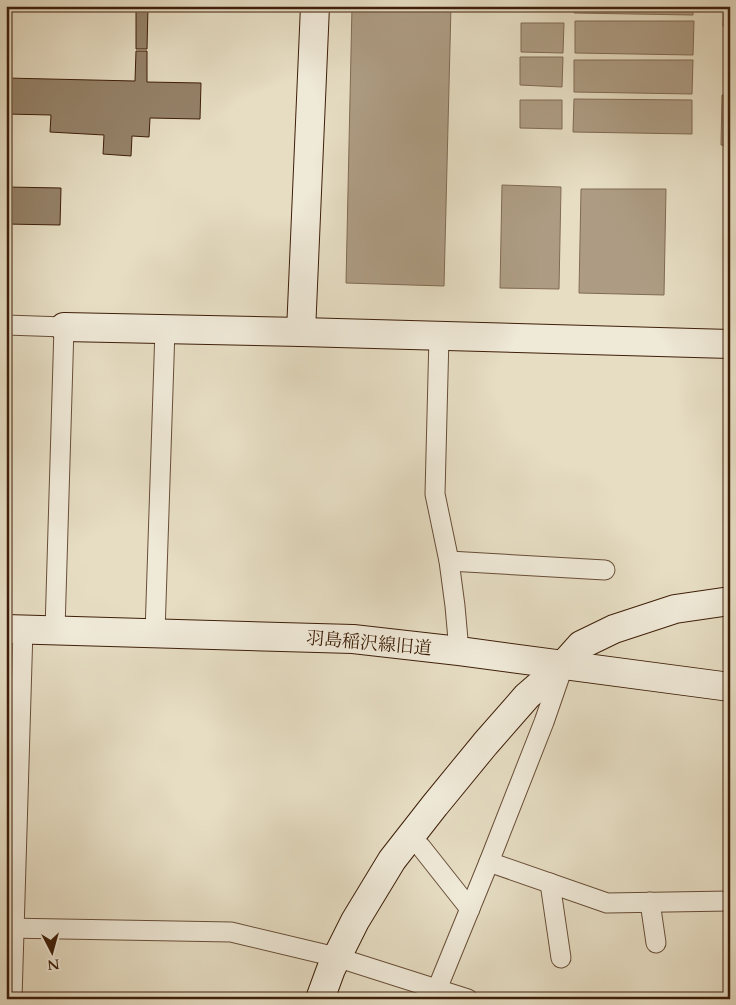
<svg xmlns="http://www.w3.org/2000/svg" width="736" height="1005" font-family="Cardo,'Noto Serif JP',serif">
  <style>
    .water { fill: #ad9c83; stroke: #816a52 }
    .building { fill: #958269; stroke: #3e1f08 }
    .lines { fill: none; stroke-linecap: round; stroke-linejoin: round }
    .street-casing { stroke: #684e37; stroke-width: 21 }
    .secondary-casing { stroke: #3e1f08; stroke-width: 30 }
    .street { stroke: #efe9d8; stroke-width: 19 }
    .secondary { stroke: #efe9d8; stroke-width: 28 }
    .labels { text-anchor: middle; stroke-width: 4; stroke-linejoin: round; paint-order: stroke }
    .street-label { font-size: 18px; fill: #3e1f08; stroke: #efe9d8 }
  </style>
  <rect width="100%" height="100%" fill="#e6ddc3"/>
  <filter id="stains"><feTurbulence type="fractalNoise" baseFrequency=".004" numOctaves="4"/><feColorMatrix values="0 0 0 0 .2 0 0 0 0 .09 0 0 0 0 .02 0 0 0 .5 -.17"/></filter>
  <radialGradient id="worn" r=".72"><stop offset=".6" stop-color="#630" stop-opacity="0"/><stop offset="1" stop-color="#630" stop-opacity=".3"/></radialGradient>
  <g class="water">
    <polygon points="352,6 451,6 444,286 346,283"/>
    <polygon points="574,6 693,6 693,15 574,13"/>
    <polygon points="724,6 730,6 730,26 723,26"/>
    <polygon points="575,21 694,21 693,55 575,53"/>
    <polygon points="521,23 564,23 563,53 521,52"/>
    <polygon points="520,57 563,57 562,87 520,85"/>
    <polygon points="574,60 693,60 692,94 574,92"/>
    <polygon points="722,95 730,96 730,146 721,145"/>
    <polygon points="574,99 692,100 692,134 573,132"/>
    <polygon points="520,100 562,100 562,129 520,128"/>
    <polygon points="502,185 561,187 559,289 500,288"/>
    <polygon points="581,189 666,189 664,295 579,293"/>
  </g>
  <g class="building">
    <polygon points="136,6 148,6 147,49 136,49"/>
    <polygon points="136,51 147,51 147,82 201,83 200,119 150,118 149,137 132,136 131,156 103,154 104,135 50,132 51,115 6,114 6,78 135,81"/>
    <polygon points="6,187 61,188 60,225 6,224"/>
  </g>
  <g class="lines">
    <defs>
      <g id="street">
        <polyline points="6,325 64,327 55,630"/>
        <polyline points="439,336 435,494 449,561 455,606 459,651"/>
        <polyline points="449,561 605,570"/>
        <polyline points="155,633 165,329"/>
        <polyline points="410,837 421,847 470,909"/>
        <polyline points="489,862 607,903 730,901"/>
        <polyline points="550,883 561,958"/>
        <polyline points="650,902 656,943"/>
        <polyline points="6,928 231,932 336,957 468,999"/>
        <polyline points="12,999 23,629"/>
        <polyline points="433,999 489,862 544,722 563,667"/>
      </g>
      <g id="secondary">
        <polyline points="64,327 301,332 730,344"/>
        <polyline points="301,332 315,6"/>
        <polyline points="6,629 353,639 459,651 730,687"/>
        <polyline points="320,999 331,969 355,921 392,860 435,805 485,744 527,696 564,664 581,645 614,629 675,609 730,601"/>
      </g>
    </defs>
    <use href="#street" class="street-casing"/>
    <use href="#secondary" class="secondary-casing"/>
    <use href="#street" class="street"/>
    <use href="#secondary" class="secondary"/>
  </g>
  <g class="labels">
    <g class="street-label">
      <text transform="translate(369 643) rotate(5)" y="6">羽島稲沢線旧道</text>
    </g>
  </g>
  <rect width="736" height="1005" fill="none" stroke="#e6ddc3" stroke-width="25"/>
  <rect x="8" y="8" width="721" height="990" fill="none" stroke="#3e1f08" stroke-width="2.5"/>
  <rect x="12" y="12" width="711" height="980" fill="none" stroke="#3e1f08"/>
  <g transform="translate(52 952) rotate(174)" stroke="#efe9d8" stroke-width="4" paint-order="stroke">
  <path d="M0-4L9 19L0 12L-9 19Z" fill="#3e1f08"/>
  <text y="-8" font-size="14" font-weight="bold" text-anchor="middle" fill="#3e1f08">N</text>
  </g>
  <rect width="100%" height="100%" filter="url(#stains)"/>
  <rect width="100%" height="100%" fill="url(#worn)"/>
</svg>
